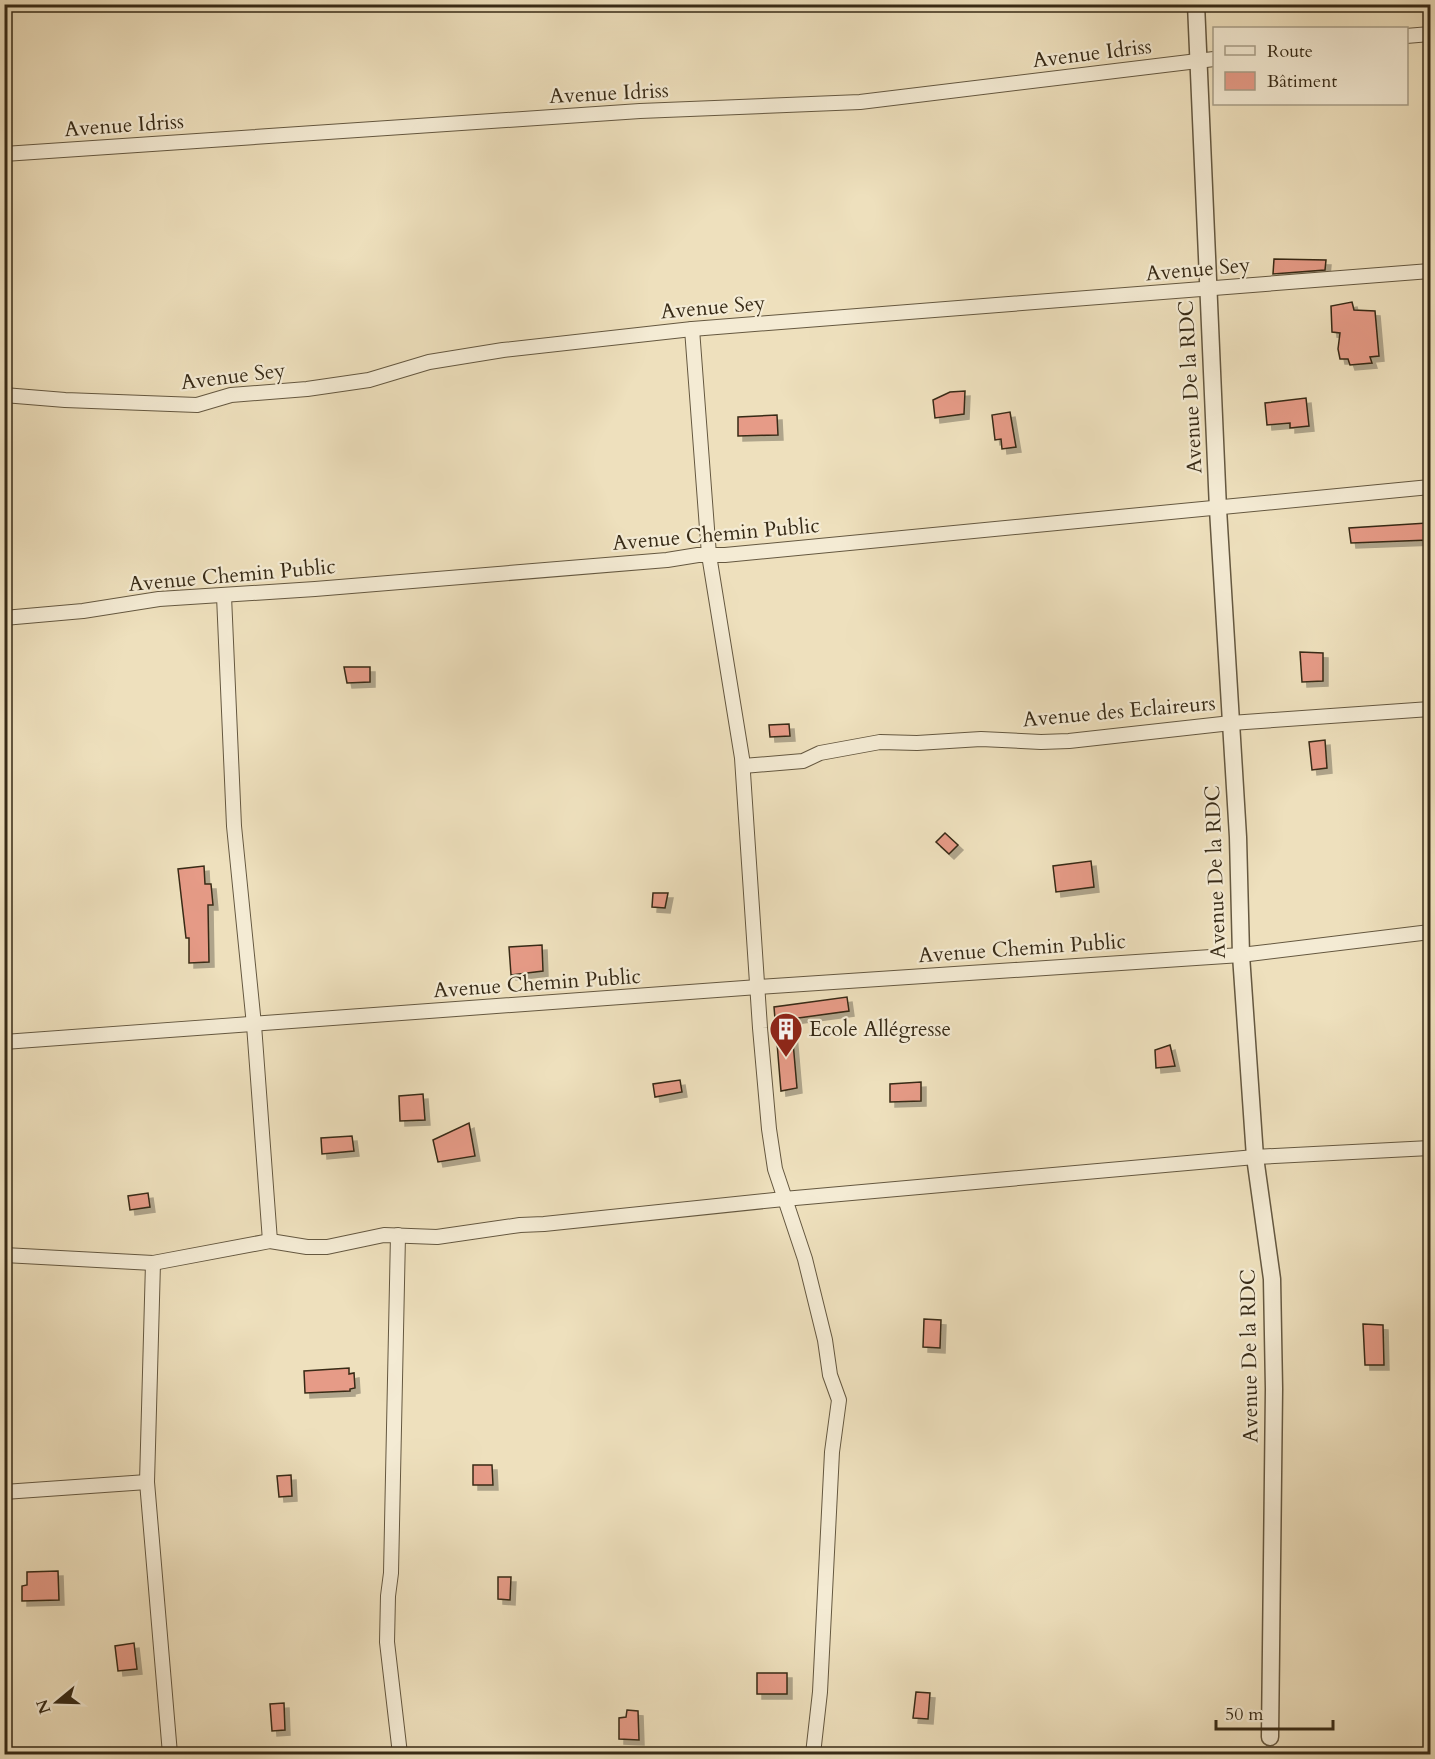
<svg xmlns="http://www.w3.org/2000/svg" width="1435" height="1759" font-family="Cardo,serif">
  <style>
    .building { fill: #e69b87; stroke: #372a16; stroke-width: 1.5; filter: url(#shadow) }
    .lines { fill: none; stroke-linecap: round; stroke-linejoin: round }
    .minor-casing { stroke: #655840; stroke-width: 16 }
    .tertiary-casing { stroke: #655840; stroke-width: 19 }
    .minor { stroke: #f4ebd4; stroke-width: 14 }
    .tertiary { stroke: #f4ebd4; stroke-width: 16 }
    .labels { text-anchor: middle; stroke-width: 4.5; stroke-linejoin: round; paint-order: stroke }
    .street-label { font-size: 21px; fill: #372a16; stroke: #f4ebd4 }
    .poi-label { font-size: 21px; fill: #372a16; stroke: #f4ebd4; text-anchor: start }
  </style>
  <defs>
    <filter id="shadow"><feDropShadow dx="5" dy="5" stdDeviation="0" flood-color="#0004"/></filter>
  </defs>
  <rect width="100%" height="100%" fill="#eee0bd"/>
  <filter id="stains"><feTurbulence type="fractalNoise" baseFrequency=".00333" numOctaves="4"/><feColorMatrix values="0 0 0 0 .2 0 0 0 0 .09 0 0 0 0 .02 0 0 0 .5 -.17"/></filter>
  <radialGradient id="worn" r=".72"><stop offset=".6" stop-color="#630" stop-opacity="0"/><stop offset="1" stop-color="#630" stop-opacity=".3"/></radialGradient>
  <g class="building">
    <polygon points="1274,259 1326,260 1325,270 1273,274"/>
    <polygon points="1352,302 1354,310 1375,311 1379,356 1370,357 1372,363 1350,365 1348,359 1340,359 1338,349 1340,333 1332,332 1331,306"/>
    <polygon points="965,391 964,414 935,418 933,400 950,392"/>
    <polygon points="1306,398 1309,426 1290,428 1290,423 1267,425 1265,403"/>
    <polygon points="1010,412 1016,447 1002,449 1001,439 995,440 992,415"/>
    <polygon points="777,415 778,435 738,436 738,417"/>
    <polygon points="1427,523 1429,540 1351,543 1349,528"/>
    <polygon points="1300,652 1323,653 1323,681 1302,682"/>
    <polygon points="344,667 370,667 370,682 347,683"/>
    <polygon points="789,724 790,736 770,737 769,725"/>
    <polygon points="1325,740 1327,768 1312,770 1309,742"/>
    <polygon points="945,833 958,845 949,854 936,842"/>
    <polygon points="1091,861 1094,887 1056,892 1053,866"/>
    <polygon points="204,866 205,884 211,884 213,905 208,905 209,962 189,963 189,938 186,938 178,869"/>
    <polygon points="653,893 668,893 665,908 652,907"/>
    <polygon points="542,945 543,971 511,975 509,947"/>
    <polygon points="847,997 849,1011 791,1019 797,1088 781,1091 774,1007"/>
    <polygon points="1170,1045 1175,1066 1156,1068 1155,1050"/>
    <polygon points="680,1080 682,1092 655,1097 653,1084"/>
    <polygon points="921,1082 921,1101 890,1102 890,1084"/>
    <polygon points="423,1094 425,1120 400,1121 399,1096"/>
    <polygon points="469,1123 475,1156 438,1162 433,1140"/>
    <polygon points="352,1136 354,1151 322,1154 321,1138"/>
    <polygon points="148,1193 150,1207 130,1210 128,1196"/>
    <polygon points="924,1319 941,1320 940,1348 923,1347"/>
    <polygon points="1363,1324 1383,1325 1384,1365 1365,1365"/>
    <polygon points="349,1368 349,1374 354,1373 355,1388 350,1389 350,1391 305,1393 304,1371"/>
    <polygon points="473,1465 492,1465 493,1485 473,1485"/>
    <polygon points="291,1475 292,1496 279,1497 277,1476"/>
    <polygon points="58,1571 59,1600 22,1601 22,1586 27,1585 27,1572"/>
    <polygon points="498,1577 511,1577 510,1600 498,1599"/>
    <polygon points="134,1643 137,1669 118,1671 115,1646"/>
    <rect x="757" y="1673" width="30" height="21"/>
    <polygon points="916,1692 930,1693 928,1719 913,1718"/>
    <polygon points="284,1703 285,1730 272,1731 270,1704"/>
    <polygon points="627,1710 638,1711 639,1740 619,1739 619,1718 626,1717"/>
  </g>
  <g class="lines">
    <defs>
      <g id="minor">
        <polyline points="1406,36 1430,34"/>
        <polyline points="4,154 640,111 860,102 1214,59"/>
        <polyline points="692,329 709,555 742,758 760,1028 769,1129 775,1169 805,1259 825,1340 830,1375 839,1400 832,1452 820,1692 813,1754"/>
        <polyline points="4,395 65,400 197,405 231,395 307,389 369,380 429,362 503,350 692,329 1430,271"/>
        <polyline points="224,596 234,826 254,1025 270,1241"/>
        <polyline points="4,618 83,611 159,599 315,589 667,560 698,555 725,555 1430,487"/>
        <polyline points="743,766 803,761 820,753 880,742 917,743 981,739 1041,742 1069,741 1231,723 1430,709"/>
        <polyline points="4,1042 758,987 1241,955 1430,932"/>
        <polyline points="398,1235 391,1573 388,1596 387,1642 400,1754"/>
        <polyline points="4,1255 153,1263 270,1241 307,1247 327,1247 384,1235 437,1237 520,1225 544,1224 784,1199 1255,1157 1430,1148"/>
        <polyline points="153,1263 147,1482 170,1754"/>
        <polyline points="4,1492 147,1482"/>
      </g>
      <polyline id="tertiary" points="1196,4 1218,509 1238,837 1241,955 1255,1157 1272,1279 1274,1389 1270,1737"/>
    </defs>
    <use href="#minor" class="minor-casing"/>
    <use href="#tertiary" class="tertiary-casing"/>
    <use href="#minor" class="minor"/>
    <use href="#tertiary" class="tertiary"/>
  </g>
  <defs>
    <symbol id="building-pin" viewBox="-11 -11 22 30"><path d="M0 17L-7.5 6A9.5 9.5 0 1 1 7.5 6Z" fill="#8f2418" stroke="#f4ebd4"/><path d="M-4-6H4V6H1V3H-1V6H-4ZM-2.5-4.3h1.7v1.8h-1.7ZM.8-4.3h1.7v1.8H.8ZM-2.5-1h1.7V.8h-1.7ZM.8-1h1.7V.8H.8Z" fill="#fff"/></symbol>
  </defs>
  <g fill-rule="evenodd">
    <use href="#building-pin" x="767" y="1010" width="38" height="52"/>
  </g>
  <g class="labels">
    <g class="street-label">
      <text transform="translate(1092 53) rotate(-7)" y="7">Avenue Idriss</text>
      <text transform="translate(609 93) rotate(-3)" y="7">Avenue Idriss</text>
      <text transform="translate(124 125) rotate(-4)" y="7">Avenue Idriss</text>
      <text transform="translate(1198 269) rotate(-5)" y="7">Avenue Sey</text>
      <text transform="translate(713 307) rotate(-5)" y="7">Avenue Sey</text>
      <text transform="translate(233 376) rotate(-7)" y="7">Avenue Sey</text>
      <text transform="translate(1190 387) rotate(-93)" y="7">Avenue De la RDC</text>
      <text transform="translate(716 534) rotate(-5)" y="7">Avenue Chemin Public</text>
      <text transform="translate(232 575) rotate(-5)" y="7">Avenue Chemin Public</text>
      <text transform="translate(1119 711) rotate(-5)" y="7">Avenue des Eclaireurs</text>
      <text transform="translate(1215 872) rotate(-92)" y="7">Avenue De la RDC</text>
      <text transform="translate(1022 948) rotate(-4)" y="7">Avenue Chemin Public</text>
      <text transform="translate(537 983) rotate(-4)" y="7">Avenue Chemin Public</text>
      <text transform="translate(1249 1356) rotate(-91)" y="7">Avenue De la RDC</text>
    </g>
    <g class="poi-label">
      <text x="809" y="1036">Ecole Allégresse</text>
    </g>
  </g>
  <rect width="1435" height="1759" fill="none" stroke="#eee0bd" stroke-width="24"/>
  <rect x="6" y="6" width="1423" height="1747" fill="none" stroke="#372a16" stroke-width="3"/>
  <rect x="12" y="12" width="1411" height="1735" fill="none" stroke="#372a16" stroke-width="1.5"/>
  <rect x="1213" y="27" width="195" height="78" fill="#f4ebd4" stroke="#a89e88" stroke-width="1.5"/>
  <rect x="1225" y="46" width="30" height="9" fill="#f4ebd4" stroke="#a89e88" stroke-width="1.5"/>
  <text x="1267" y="57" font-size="18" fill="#372a16">Route</text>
  <rect x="1225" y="72" width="30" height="18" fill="#e69b87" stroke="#a89e88" stroke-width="1.5"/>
  <text x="1267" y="87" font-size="18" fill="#372a16">Bâtiment</text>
  <g transform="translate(57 1702) rotate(251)" stroke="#f4ebd4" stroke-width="4.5" paint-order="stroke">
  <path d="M0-4.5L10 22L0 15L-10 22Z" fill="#372a16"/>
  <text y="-9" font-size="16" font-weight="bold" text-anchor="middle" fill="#372a16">N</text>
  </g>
  <path d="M1216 1720v9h117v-9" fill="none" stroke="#372a16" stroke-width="3"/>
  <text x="1225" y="1720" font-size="18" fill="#372a16" stroke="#f4ebd4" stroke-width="4.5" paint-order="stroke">50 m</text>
  <rect width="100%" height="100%" filter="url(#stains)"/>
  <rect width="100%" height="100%" fill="url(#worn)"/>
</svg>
